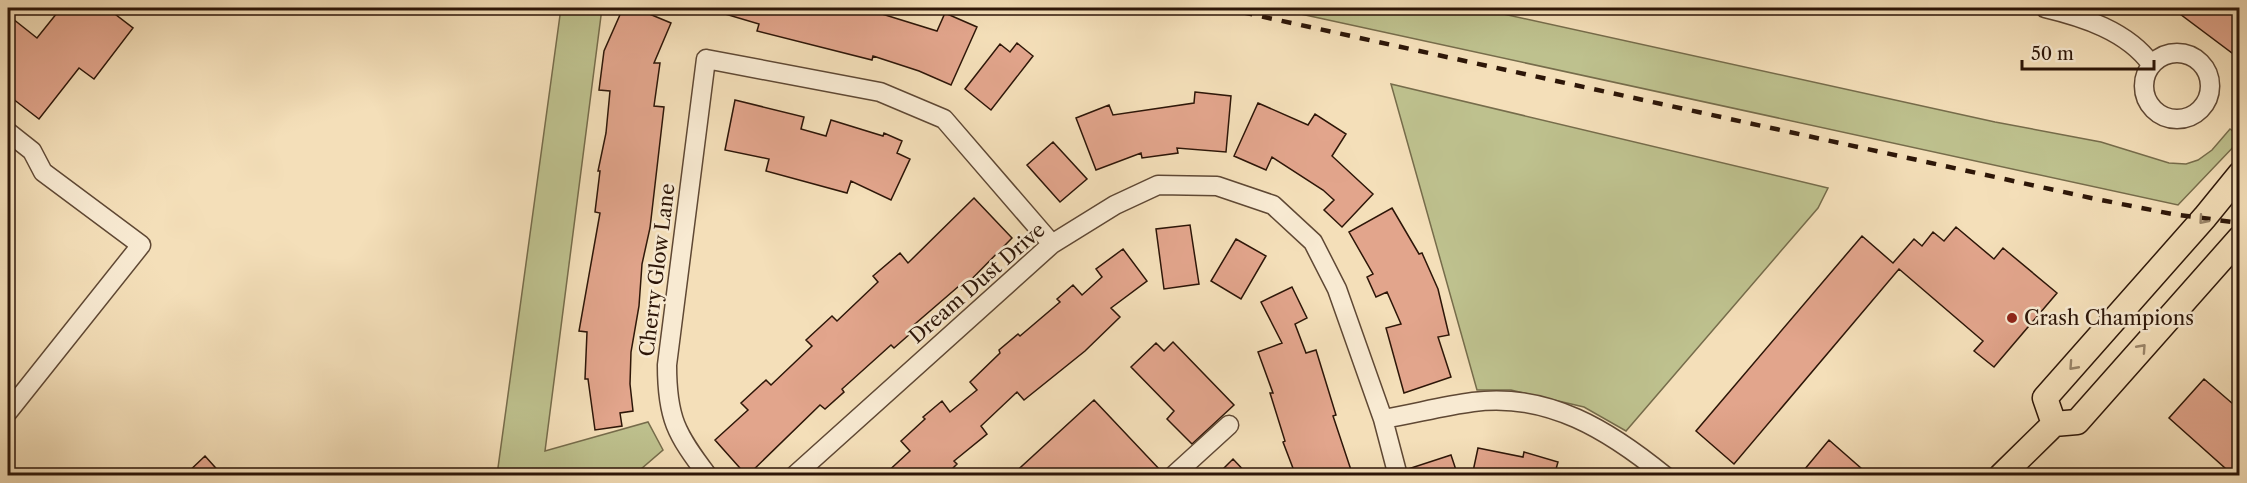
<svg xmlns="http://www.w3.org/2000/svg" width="2247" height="483" font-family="'Libre Caslon Text',serif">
	<rect width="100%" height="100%" fill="#f4dfb9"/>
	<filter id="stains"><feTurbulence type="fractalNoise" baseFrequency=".00333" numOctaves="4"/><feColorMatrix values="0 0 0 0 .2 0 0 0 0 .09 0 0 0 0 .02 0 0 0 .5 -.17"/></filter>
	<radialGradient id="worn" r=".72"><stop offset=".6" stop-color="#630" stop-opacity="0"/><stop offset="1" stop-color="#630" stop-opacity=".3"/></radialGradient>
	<path fill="#bec18e" stroke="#766c4b" stroke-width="1.5" d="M561,8H602L545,451L648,422L663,450L634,475H497Z
		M1273,8H1476L1995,122L2101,142L2169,163L2186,164L2198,160L2212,150L2230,129L2239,136V141L2178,205Z
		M1391,84L1828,188L1818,208L1626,431L1584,407L1511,390H1477Z"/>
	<path fill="#e2a58c" stroke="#2d1608" stroke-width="1.5" d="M61,8H107L133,28L94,79L79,68L39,119L8,95V15L37,38Z
		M623,8H635L671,23L654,63H660L654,106L664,107L650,228L642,264L639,306L631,352L630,384L633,411L620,413L622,426L595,430L588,379H585L587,332L579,331L600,213L595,212L600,171H598L606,133L610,91L599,90L604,51Z
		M716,8H884L882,14L937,31L945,13L977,27L951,85L919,71L873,56L872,60L757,31L759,24L715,11Z
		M2172,8H2224L2240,19V59Z
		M1017,43L1033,56L991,110L965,89L1000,44L1010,52Z
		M1195,92L1231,96L1226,152L1177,148L1178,153L1142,158L1141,153L1096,170L1076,118L1109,105L1113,115L1194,103Z
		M735,100L804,117L801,129L826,136L831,120L883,136L884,133L902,141L897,153L910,159L891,200L851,181L847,193L766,171L769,159L725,150Z
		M1258,103L1308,125L1315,114L1346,134L1332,156L1373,194L1342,227L1324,210L1334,200L1323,190L1272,157L1266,170L1234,156Z
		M1053,142L1087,179L1060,202L1027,165Z
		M974,198L1012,238L962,289L959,286L908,330L911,333L894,348L891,345L842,389L844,392L825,409L820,405L747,476L715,440L748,410L741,403L766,380L771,385L812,346L806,340L832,316L837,321L878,282L873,276L900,253L908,263Z
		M1392,208L1419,254L1422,253L1438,289L1449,335L1438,337L1451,377L1404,393L1386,328L1401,324L1387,292L1376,297L1367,277L1373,274L1349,232Z
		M1190,225L1199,284L1164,289L1156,229Z
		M1956,227L1994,259L2003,248L2057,293L1994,367L1974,351L1983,341L1899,269L1734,464L1696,431L1862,236L1893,263L1914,239L1922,246L1933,232L1944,241Z
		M1236,239L1266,256L1241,299L1211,281Z
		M1123,249L1147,281L1111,308L1120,317L1085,351L1024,400L1017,392L981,426L987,434L954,461L957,464L945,476H883L910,451L901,441L925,419L923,417L942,401L950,412L977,390L970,382L1000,353L999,350L1018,334L1020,336L1060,302L1057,299L1073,285L1082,295L1102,277L1096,269Z
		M1292,287L1307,318L1295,324L1306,353L1316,350L1336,415L1333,416L1353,476H1296L1283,442L1285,441L1270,393H1273L1258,352L1282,343L1261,302Z
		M1173,342L1234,405L1192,444L1167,419L1174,411L1131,367L1156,343L1164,351Z
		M2204,379L2240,410V476H2234L2169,418Z
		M1094,400L1162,472V476H1011Z
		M1829,440L1870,476H1799Z
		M1478,448L1523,457L1524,452L1558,462L1554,476H1472Z
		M1451,455L1458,476H1409L1408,469Z
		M205,456L223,476H184Z
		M1233,459L1249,476H1216Z"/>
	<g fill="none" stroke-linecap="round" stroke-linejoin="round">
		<g stroke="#5f4834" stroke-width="21">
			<path id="minor" d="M2045,8C2083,17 2127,31 2151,64
				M2144 86a33 33 0 1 1 66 0a33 33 0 1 1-66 0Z
				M8,132L32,151L43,172L141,245L8,412
				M1383,419C1413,414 1443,406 1473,402C1548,392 1610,431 1665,476
				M708,476C676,434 667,418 667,365L706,59L880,92L944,119L1052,244
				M794,476L1052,244L1115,205L1158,185L1217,186L1273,205L1313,242L1337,289L1383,419L1398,476
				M1173,476L1229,425"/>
		</g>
		<g stroke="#2d1608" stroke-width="27">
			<path id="major" d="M2054,424L2045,398L2205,217L2240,174
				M2001,476L2054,424L2077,422L2240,238"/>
		</g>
		<use href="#minor" stroke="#f8ead2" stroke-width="18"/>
		<use href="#major" stroke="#f4dfb9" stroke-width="24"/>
		<path stroke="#2d1608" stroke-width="4.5" stroke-dasharray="10 10" stroke-linecap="butt" d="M1223,8L2091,198L2172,214L2240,223"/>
	</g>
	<defs><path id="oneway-chevron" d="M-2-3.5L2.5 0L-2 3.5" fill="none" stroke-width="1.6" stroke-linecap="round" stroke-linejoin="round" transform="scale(1.5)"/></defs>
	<g stroke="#9a8569">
		<use href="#oneway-chevron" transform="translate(2203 220) rotate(131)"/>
		<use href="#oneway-chevron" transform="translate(2142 348) rotate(-48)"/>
		<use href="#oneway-chevron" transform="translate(2073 366) rotate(132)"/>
	</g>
	<circle fill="#8f2418" stroke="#f8ead2" stroke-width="2" cx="2012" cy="318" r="6"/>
	<g text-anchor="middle" stroke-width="5" stroke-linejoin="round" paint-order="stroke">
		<g font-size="20" fill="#2d1608" stroke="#f8ead2">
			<text transform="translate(657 270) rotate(-83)" y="7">Cherry Glow Lane</text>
			<text transform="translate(977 283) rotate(-41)" y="7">Dream Dust Drive</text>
		</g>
		<g font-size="20" fill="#2d1608" stroke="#f8ead2" text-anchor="start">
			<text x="2024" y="325">Crash Champions</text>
		</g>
	</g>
	<rect width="2247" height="483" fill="none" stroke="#f4dfb9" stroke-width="30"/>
	<rect x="9" y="9" width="2229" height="465" fill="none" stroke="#2d1608" stroke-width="3"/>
	<rect x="15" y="15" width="2217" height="453" fill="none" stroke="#2d1608" stroke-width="1.5"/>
	<path d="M2022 60v9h132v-9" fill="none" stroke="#2d1608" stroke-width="3"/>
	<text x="2031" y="60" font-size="18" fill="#2d1608" stroke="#f8ead2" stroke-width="4.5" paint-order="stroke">50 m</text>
	<rect width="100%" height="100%" filter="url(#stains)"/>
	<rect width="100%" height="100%" fill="url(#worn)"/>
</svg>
